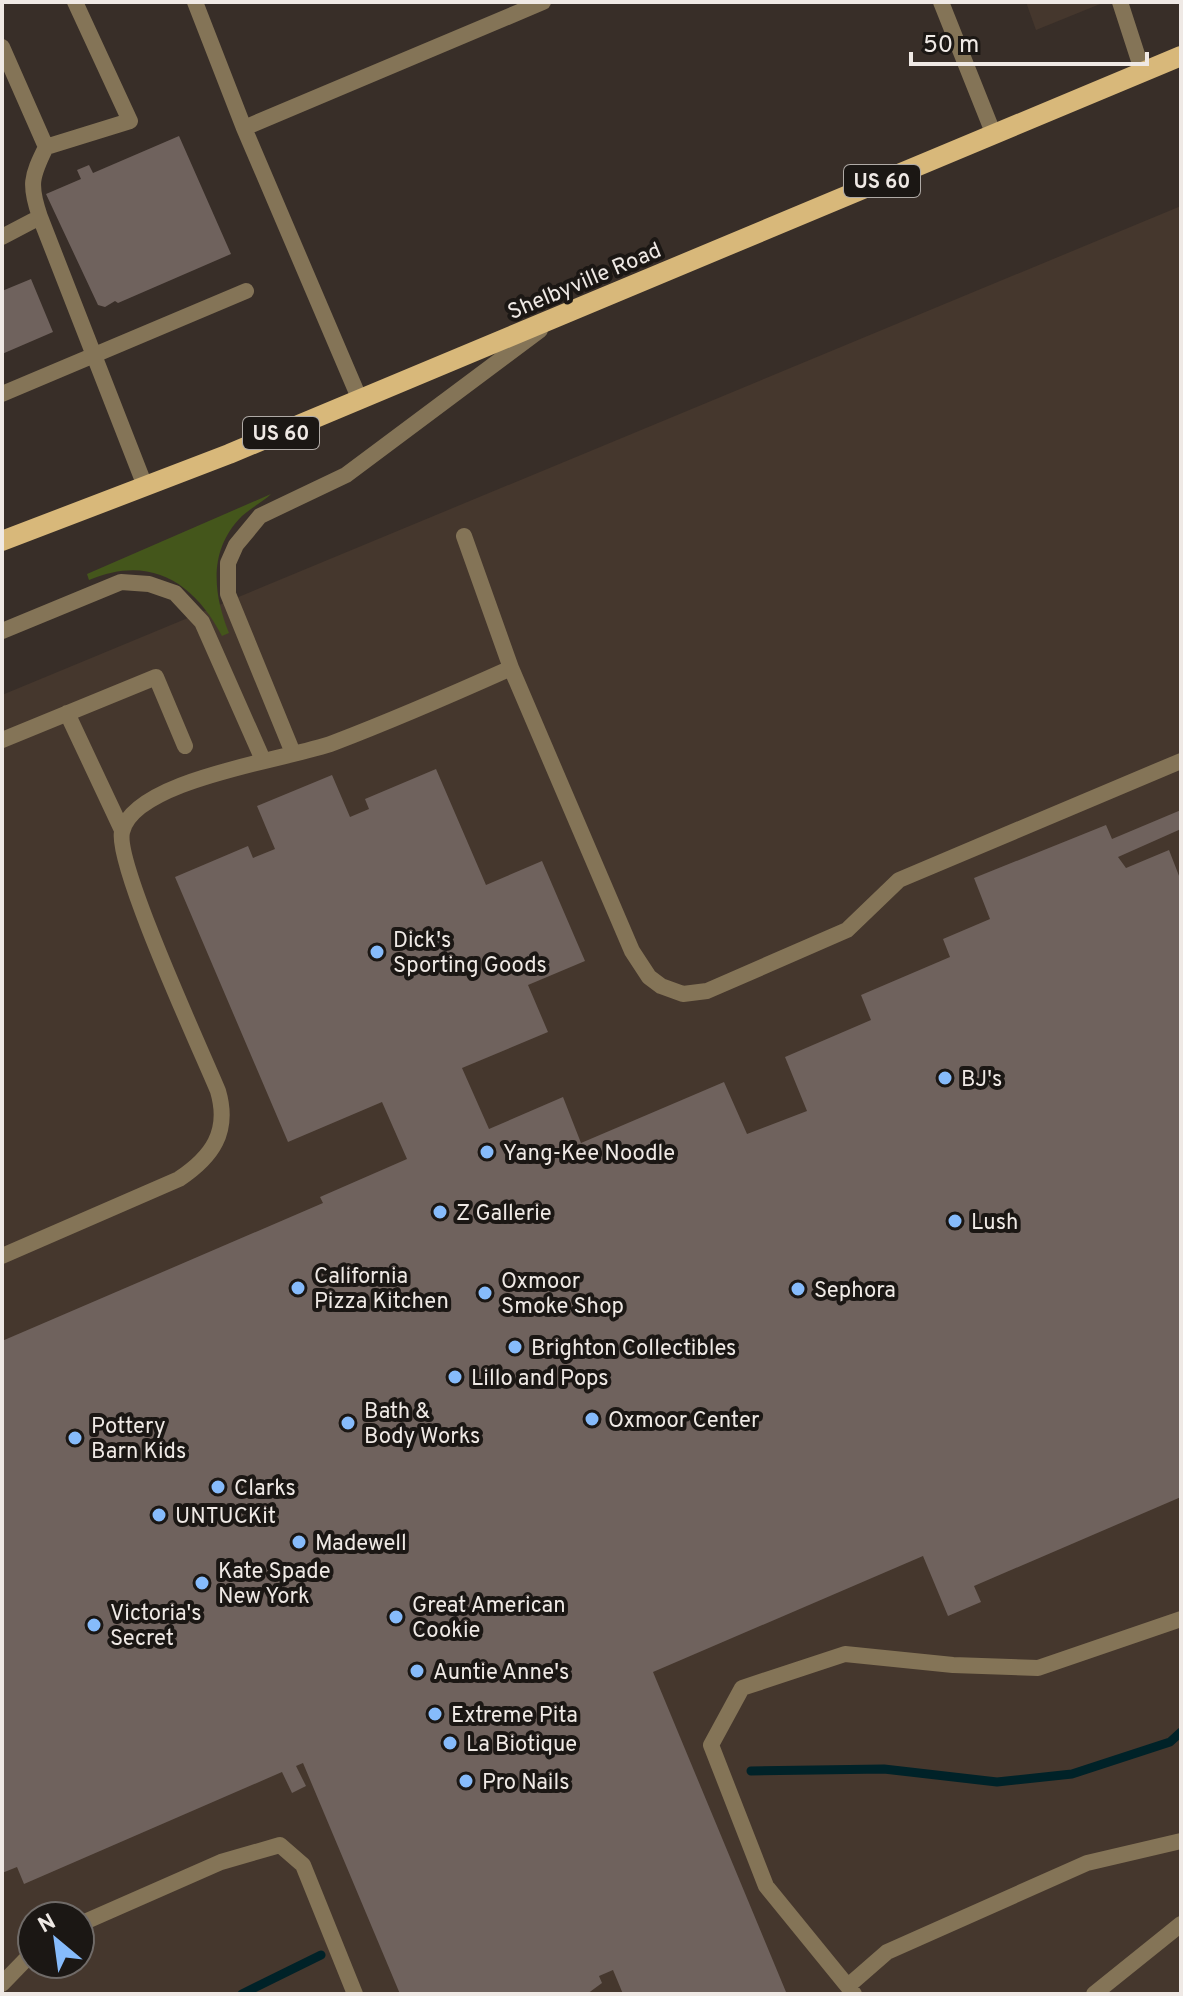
<svg xmlns="http://www.w3.org/2000/svg" width="1183" height="1996" font-family="Overpass,sans-serif">
	<rect width="100%" height="100%" fill="#382e28"/>
	<path fill="#45372d" fill-rule="evenodd" d="M1026,2H1105L1036,30Z
		M1181,206V1994H2V695ZM32,1916H80V1964H32Z"/>
	<path fill="#44561b" d="M271,494C264,501 251,508 242,516C208,550 213,593 229,633L222,636C194,582 150,554 89,580L87,574Z"/>
	<g fill="none" stroke-linecap="round" stroke-linejoin="round">
		<path stroke="#002228" stroke-width="9" d="M751,1771L884,1769L997,1782L1072,1774L1170,1742L1181,1732
			M242,1994L321,1955"/>
	</g>
	<path fill="#6f625d" d="M179,136L231,254L118,303L115,301L105,307L98,305L46,194L81,179L77,170L89,165L93,173Z
		M31,279L53,332L2,354V291Z
		M436,769L486,885L542,861L585,961L528,985L548,1032L462,1068L489,1129L563,1097L581,1143L724,1082L747,1134L807,1111L785,1057L871,1020L861,995L950,957L943,939L990,919L974,878L1106,825L1112,839L1181,810V829L1118,857L1126,868L1169,850L1181,881V1497L974,1586L981,1602L948,1616L923,1556L653,1672L786,1992L782,1994H623L613,1970L599,1976L602,1983L587,1994H400L303,1763L296,1766L306,1786L292,1793L282,1772L24,1884L17,1867L2,1873V1341L323,1203L320,1197L407,1159L382,1102L288,1142L175,877L248,846L253,858L275,849L257,806L332,775L350,817L369,809L365,799Z"/>
	<g fill="none" stroke-linecap="round" stroke-linejoin="round">
		<path stroke="#847457" stroke-width="16" d="M195,2L244,128
			M941,2L994,135
			M1120,2L1143,73
			M2,47L46,147
			M40,217C29,185 31,177 46,147L130,121L75,2
			M2,237L40,217L145,486
			M2,394L246,291
			M360,400L244,128L543,2
			M464,536L511,668
			M2,631L121,582L149,584L175,593L202,622L263,760
			M67,713L122,830
			M2,740L156,677L185,746
			M293,753L228,594V563L236,545L260,516L346,475L540,330
			M2,1256L179,1179C212,1157 230,1132 218,1091C201,1050 115,864 122,832C134,779 287,760 333,743C393,720 453,694 511,668L632,951L649,977L661,986L683,994L707,991L847,930L899,880L1181,761
			M80,1924L221,1862L280,1845L303,1865L355,1994
			M2,1984L32,1953
			M848,1986L887,1952L1087,1863L1181,1841
			M854,1994L766,1886L711,1745L742,1688L845,1654L953,1665L1038,1668L1181,1619
			M1094,1994L1181,1924"/>
		<path stroke="#d8b87a" stroke-width="20" d="M2,541L229,454L1181,56"/>
	</g>
	<g fill="#86bbfb" stroke="#1b1714" stroke-width="3">
		<circle cx="377" cy="952" r="8"/>
		<circle cx="945" cy="1078" r="8"/>
		<circle cx="487" cy="1152" r="8"/>
		<circle cx="440" cy="1212" r="8"/>
		<circle cx="955" cy="1221" r="8"/>
		<circle cx="298" cy="1288" r="8"/>
		<circle cx="798" cy="1289" r="8"/>
		<circle cx="485" cy="1293" r="8"/>
		<circle cx="515" cy="1347" r="8"/>
		<circle cx="455" cy="1377" r="8"/>
		<circle cx="592" cy="1419" r="8"/>
		<circle cx="348" cy="1423" r="8"/>
		<circle cx="75" cy="1438" r="8"/>
		<circle cx="218" cy="1487" r="8"/>
		<circle cx="159" cy="1515" r="8"/>
		<circle cx="299" cy="1542" r="8"/>
		<circle cx="202" cy="1583" r="8"/>
		<circle cx="396" cy="1617" r="8"/>
		<circle cx="94" cy="1625" r="8"/>
		<circle cx="417" cy="1671" r="8"/>
		<circle cx="435" cy="1714" r="8"/>
		<circle cx="450" cy="1743" r="8"/>
		<circle cx="466" cy="1781" r="8"/>
	</g>
	<g text-anchor="middle" stroke-width="8" stroke-linejoin="round" paint-order="stroke">
		<g fill="#1b1714" stroke="#afaaa6" stroke-width="2">
			<rect x="844" y="165" width="76" height="32" rx="6"/>
			<rect x="243" y="417" width="76" height="32" rx="6"/>
		</g>
		<g font-size="20" font-weight="bold" fill="#efe9e5">
			<text x="882" y="188">US 60</text>
			<text x="281" y="440">US 60</text>
		</g>
		<g font-size="22" fill="#efe9e5" stroke="#1b1714">
			<text transform="translate(584 280) rotate(-23)" y="8">Shelbyville Road</text>
		</g>
		<g font-size="22" fill="#efe9e5" stroke="#1b1714" text-anchor="start">
			<text x="393" y="947">Dick's<tspan x="393" dy="25">Sporting Goods</tspan></text>
			<text x="961" y="1086">BJ's</text>
			<text x="503" y="1160">Yang-Kee Noodle</text>
			<text x="456" y="1220">Z Gallerie</text>
			<text x="971" y="1229">Lush</text>
			<text x="314" y="1283">California<tspan x="314" dy="25">Pizza Kitchen</tspan></text>
			<text x="501" y="1288">Oxmoor<tspan x="501" dy="25">Smoke Shop</tspan></text>
			<text x="814" y="1297">Sephora</text>
			<text x="531" y="1355">Brighton Collectibles</text>
			<text x="471" y="1385">Lillo and Pops</text>
			<text x="364" y="1418">Bath &amp;<tspan x="364" dy="25">Body Works</tspan></text>
			<text x="608" y="1427">Oxmoor Center</text>
			<text x="91" y="1433">Pottery<tspan x="91" dy="25">Barn Kids</tspan></text>
			<text x="234" y="1495">Clarks</text>
			<text x="175" y="1523">UNTUCKit</text>
			<text x="315" y="1550">Madewell</text>
			<text x="218" y="1578">Kate Spade<tspan x="218" dy="25">New York</tspan></text>
			<text x="412" y="1612">Great American<tspan x="412" dy="25">Cookie</tspan></text>
			<text x="110" y="1620">Victoria's<tspan x="110" dy="25">Secret</tspan></text>
			<text x="433" y="1679">Auntie Anne's</text>
			<text x="451" y="1722">Extreme Pita</text>
			<text x="466" y="1751">La Biotique</text>
			<text x="482" y="1789">Pro Nails</text>
		</g>
	</g>
	<rect width="1183" height="1996" fill="none" stroke="#efe9e5" stroke-width="8"/>
	<g transform="translate(56 1940) rotate(331)"><circle r="38" fill="#1b1714" stroke="#706b68" stroke-width="2"/>
	<path d="M0-6L14 30L0 20L-14 30Z" fill="#86bbfb"/>
	<text y="-12" font-size="22" font-weight="bold" text-anchor="middle" fill="#efe9e5">N</text>
	</g>
	<path d="M911 52v12h236v-12" fill="none" stroke="#efe9e5" stroke-width="4"/>
	<text x="923" y="52" font-size="24" fill="#efe9e5" stroke="#1b1714" stroke-width="6" paint-order="stroke">50 m</text>
</svg>
